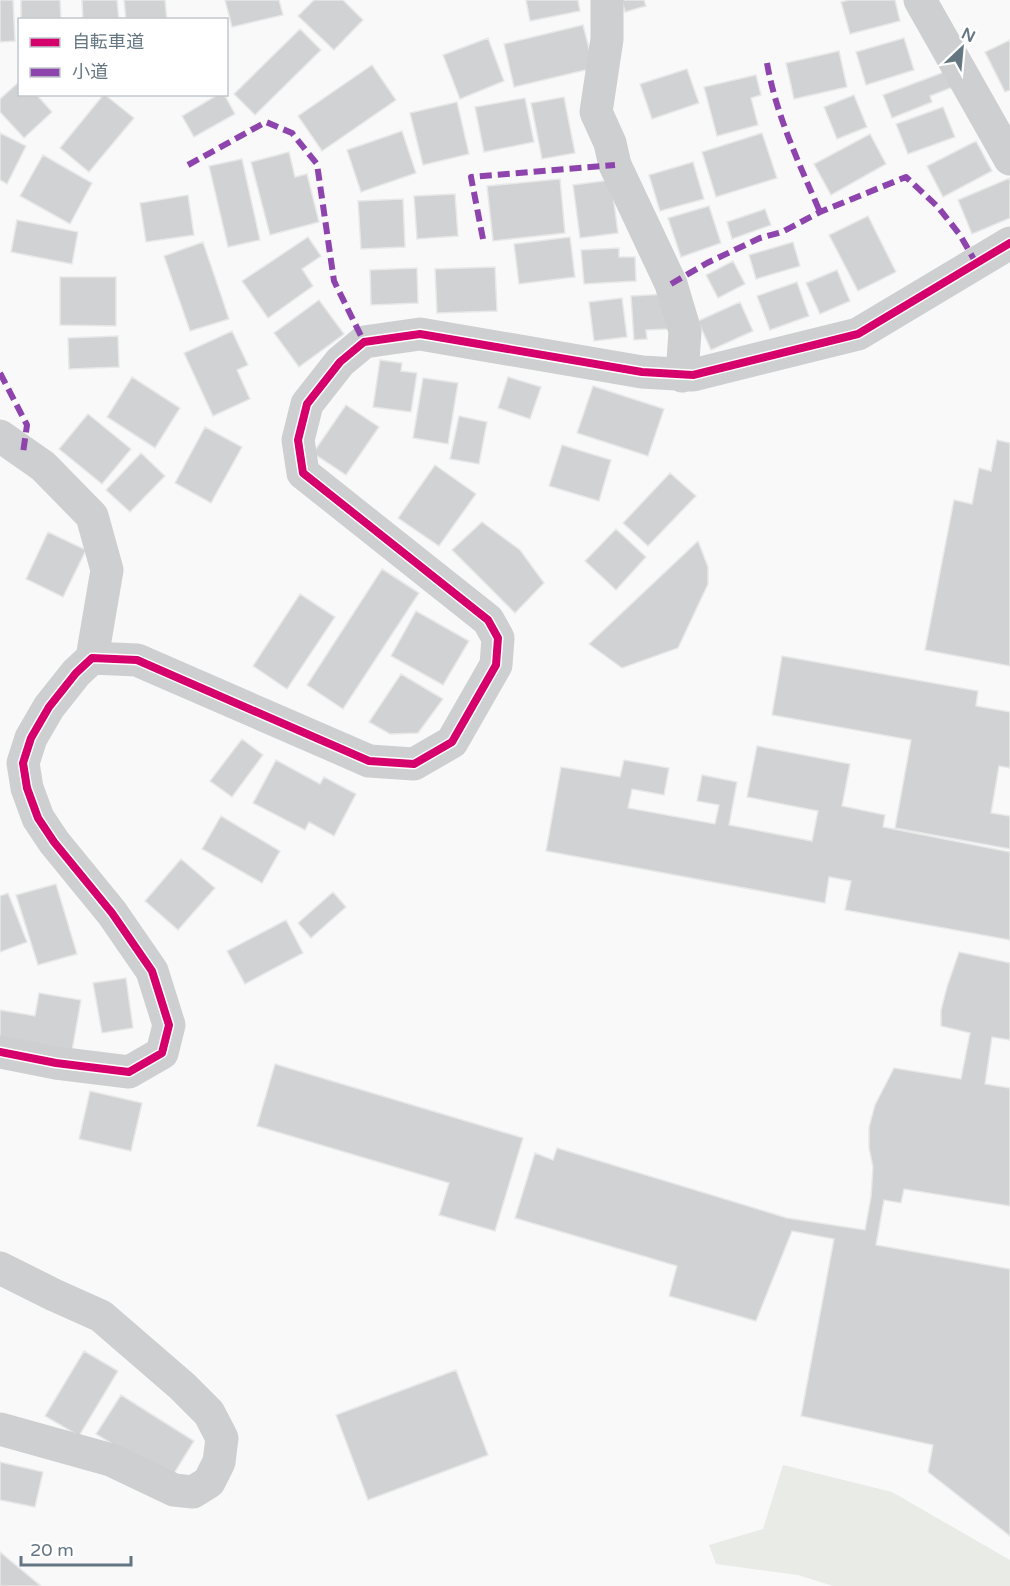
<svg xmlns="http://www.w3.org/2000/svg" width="1010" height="1586" font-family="'Varela Round','Noto Sans JP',sans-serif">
	<rect width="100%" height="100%" fill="#f9f9f9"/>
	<path fill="#e8ebe6" d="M783,1465L892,1492L1010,1560V1586H833L798,1575L716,1564L709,1545L763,1529Z"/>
	<path fill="#d0d2d3" stroke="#e8e8e8" stroke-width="1.5" d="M0,0H13L15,41L0,42Z
		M21,0H60L61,20H21Z
		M82,0H117L119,20H83Z
		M124,0H165L167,20H126Z
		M225,0H279L283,15L232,27Z
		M314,0H343L363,20L334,50L298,16Z
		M526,0H578L580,11L530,21Z
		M622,0H644L646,6L625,12Z
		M849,0H895L900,21L850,34L841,2Z
		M583,25L594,68L514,87L504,44Z
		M300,29L321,50L255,115L234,94Z
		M488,38L504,81L460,99L443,55Z
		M904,38L914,70L866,85L856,52Z
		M1010,40V90L1005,92L985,52Z
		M839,51L847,87L794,99L786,63Z
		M372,65L396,100L322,151L298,116Z
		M687,69L699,103L652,119L640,84Z
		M947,71L953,87L930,96L932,102L892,118L883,95Z
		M756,75L761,95L751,98L758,125L717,136L704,87Z
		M20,81V94H36L52,112L24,138L0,112V99Z
		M104,94L134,118L89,172L60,148Z
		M219,94H224L235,114L194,137L182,116Z
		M854,95L867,127L837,139L824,107Z
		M564,97L575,153L542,159L531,103Z
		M525,98L534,142L484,152L475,107Z
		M457,102L469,154L423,165L410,113Z
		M943,107L955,137L908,154L896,124Z
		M402,131L416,173L361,192L347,150Z
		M0,133L26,146L7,184L0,180Z
		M762,133L777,178L716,197L702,152Z
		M870,134L886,164L831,195L814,164Z
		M976,141L992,171L943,197L927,166Z
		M289,152L295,177L307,174L319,222L270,235L251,162Z
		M43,155L92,183L70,224L20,196Z
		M242,159L260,240L228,247L209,166Z
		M693,162L704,199L660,211L649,175Z
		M1010,178V218L972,234L958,200Z
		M560,179L565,233L493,241L487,186Z
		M611,180L618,233L580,238L573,185Z
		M455,194L458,236L417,239L414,196Z
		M188,195L194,235L146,242L140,203Z
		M403,199L405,247L361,249L358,201Z
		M709,206L721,243L681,257L668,218Z
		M765,209L771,225L732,239L727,222Z
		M868,216L896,272L858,291L829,235Z
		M17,220L78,232L72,264L11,252Z
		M308,237L321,256L302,269L313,286L268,318L242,281Z
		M570,237L575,277L519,284L514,244Z
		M203,242L229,319L190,331L164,256Z
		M793,242L800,266L756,279L749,255Z
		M619,248V257H635L636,281L584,284L581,250Z
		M733,261L745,284L718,298L706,275Z
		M495,267L497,311L437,313L435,269Z
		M417,268L418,303L371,305L370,270Z
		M837,270L850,301L820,314L806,283Z
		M60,277H116V326L60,325Z
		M797,282L809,316L770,330L757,296Z
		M667,294L669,329L646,330L647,339L634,340L631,296Z
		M622,298L627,337L594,341L589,302Z
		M319,300L344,334L299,367L274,333Z
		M740,302L753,331L711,350L698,321Z
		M232,331L248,365L237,370L250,399L213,416L184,353Z
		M118,336L119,367L69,369L68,338Z
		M380,360L402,363L401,371L417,373L411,412L373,407Z
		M132,377L180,408L155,448L107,417Z
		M508,377L541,387L530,419L498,408Z
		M423,378L458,383L448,444L413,438Z
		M593,386L664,409L648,456L577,433Z
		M346,405L379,427L346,475L313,453Z
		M88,414L131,449L102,484L59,449Z
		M459,416L487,422L479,464L450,459Z
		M205,427L242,447L211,503L175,483Z
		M997,440L1010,443V666L925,650L954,500L972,504L979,468L991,471Z
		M562,445L611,460L599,501L549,486Z
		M141,453L165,476L130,512L106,490Z
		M435,465L476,494L439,546L398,518Z
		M670,473L696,496L648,546L623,523Z
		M482,522L520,550L544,583L515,613L452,550Z
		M616,529L646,557L616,590L585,561Z
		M48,532L86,550L63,597L26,579Z
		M698,541L708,567V584L678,648L622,668L589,644Z
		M382,569L419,593L343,709L307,685Z
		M300,594L335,617L287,689L253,666Z
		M416,611L469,641L443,685L391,656Z
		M782,656L978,691L976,706L1010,712V768L999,766L991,813L1010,816V849L895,828L911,740L772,715Z
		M401,674L443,699L418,733L390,734L369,722Z
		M242,739L263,755L232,797L210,781Z
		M757,746L850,764L842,806L885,815L883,827L1010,852V940L845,910L851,881L829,877L825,903L546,851L561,767L620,777L624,760L669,768L664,795L632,789L628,808L715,824L719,805L697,801L702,775L737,782L729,825L812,841L818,811L747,797Z
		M276,760L320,784L324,777L356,794L334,836L309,822L305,830L253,803Z
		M221,816L280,851L262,883L202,849Z
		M181,859L215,888L178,930L145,901Z
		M56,884L77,954L38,965L16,895Z
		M333,892L346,907L311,938L298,923Z
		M8,893L27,942L0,952V896Z
		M286,920L303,953L245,984L227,951Z
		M959,952L1010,963V1040L992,1037L985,1084L1010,1088V1206L904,1189L901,1203L884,1200L876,1245L1010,1269V1536L928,1472L933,1445L801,1416L834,1239L792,1231L756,1321L669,1296L677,1266L515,1218L535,1153L553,1160L557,1148L787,1218L865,1230L871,1197L873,1167L869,1148V1127L875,1105L894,1068L961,1079L970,1033L941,1026V1010L947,987Z
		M126,978L133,1028L102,1033L93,983Z
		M39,993L81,1000L72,1051L0,1038V1010L35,1016Z
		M275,1064L523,1138L495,1231L439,1215L449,1183L257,1126Z
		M90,1091L142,1103L131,1151L79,1139Z
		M84,1351L118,1371L79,1436L45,1416Z
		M456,1370L488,1455L368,1500L336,1415Z
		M121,1395L194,1441L170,1480L96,1434Z
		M0,1462L43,1472L35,1507L0,1500Z
		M0,1552L41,1586H0Z"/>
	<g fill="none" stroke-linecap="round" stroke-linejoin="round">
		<path stroke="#cecfd0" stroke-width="33" d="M607,0V39L596,112L610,143L615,165L671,284L685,331L682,376
			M920,0L1010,159
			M0,436L43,466L92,516L107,570L92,658
			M0,1052L56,1063L129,1072L162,1053L169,1025L152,971L112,913L54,842L38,818L27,788L23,763L31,738L49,707L76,673L92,658L137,660L369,761L414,764L452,742L496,665L498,638L488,620L303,473L298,440L307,404L340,362L364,342L420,334L642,372L693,375L858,334L1010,243
			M0,1268L54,1295L101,1316L182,1386L209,1413L222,1438L219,1462L209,1482L193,1492L174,1490L111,1460L0,1429"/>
		<path stroke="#8e44ad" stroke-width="6" stroke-dasharray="12 6" stroke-linecap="butt" d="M767,63C776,115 799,163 820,212
			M188,165L266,122L292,133L317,164L334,281L364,342
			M483,239L471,177L615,165
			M671,284L707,263L760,238L782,232L820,212L906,177L938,207L960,235L976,263
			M0,373L27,425L23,453"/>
		<g stroke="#fff" stroke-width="11">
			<path id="cycleway" d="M0,1052L56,1063L129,1072L162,1053L169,1025L152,971L112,913L54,842L38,818L27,788L23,763L31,738L49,707L76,673L92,658L137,660L369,761L414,764L452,742L496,665L498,638L488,620L303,473L298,440L307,404L340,362L364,342L420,334L642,372L693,375L858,334L1010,243"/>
		</g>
		<use href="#cycleway" stroke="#d6006c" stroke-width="8"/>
	</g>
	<rect x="18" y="18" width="210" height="78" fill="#ffffff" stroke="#c1c8cd" stroke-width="1.5"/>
	<rect x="30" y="38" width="30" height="9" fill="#d6006c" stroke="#c1c8cd" stroke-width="1.5"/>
	<text x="72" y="48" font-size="18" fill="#657683">自転車道</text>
	<rect x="30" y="68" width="30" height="9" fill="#8e44ad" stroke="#c1c8cd" stroke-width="1.5"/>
	<text x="72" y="78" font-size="18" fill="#657683">小道</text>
	<g transform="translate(962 48) rotate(26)" stroke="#ffffff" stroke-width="4.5" paint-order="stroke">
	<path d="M0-4.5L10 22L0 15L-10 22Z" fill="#657683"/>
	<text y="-9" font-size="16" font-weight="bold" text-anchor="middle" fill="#657683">N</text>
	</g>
	<path d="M21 1556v9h110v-9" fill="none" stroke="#657683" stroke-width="3"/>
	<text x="30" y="1556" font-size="18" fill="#657683" stroke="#ffffff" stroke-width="4.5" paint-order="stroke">20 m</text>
</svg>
